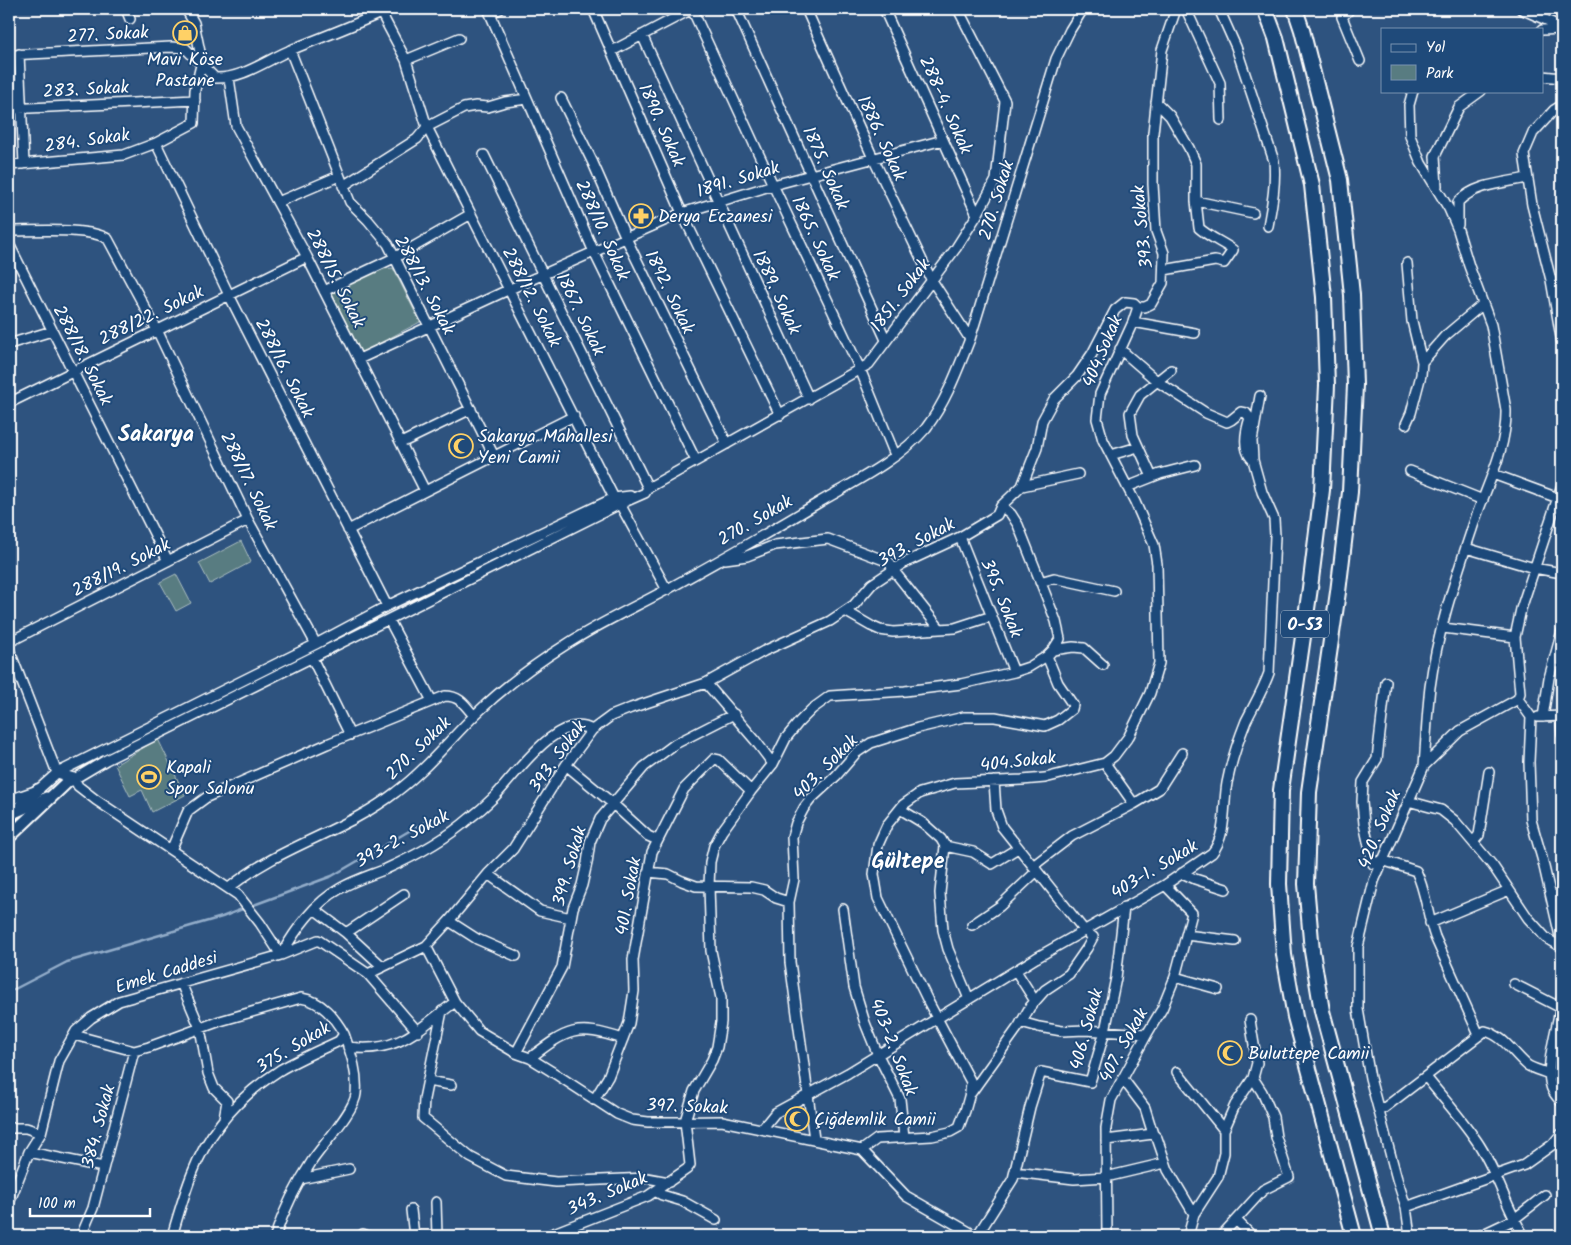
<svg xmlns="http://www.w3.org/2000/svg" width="1571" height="1245" font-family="Kalam,sans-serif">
	<rect width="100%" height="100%" fill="#2e537f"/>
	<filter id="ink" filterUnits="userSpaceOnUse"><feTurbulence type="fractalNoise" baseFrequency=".02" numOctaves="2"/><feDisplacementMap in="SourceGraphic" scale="10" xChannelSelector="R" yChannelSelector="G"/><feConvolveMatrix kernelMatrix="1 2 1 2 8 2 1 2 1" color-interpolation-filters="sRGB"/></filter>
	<g filter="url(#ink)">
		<path fill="#587c81" stroke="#acbec0" d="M393,268L420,322L361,353L332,294C353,281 366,269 393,268Z
			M241,541L251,562L210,584L199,563Z
			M176,574L191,603L176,611L160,582Z
			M158,739L185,795L152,812L142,790L130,796L115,765Z"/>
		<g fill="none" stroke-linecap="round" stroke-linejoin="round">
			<path stroke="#93adca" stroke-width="2.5" d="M251,906L332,876L433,817
				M9,992L67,962L222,917L245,908"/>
			<g stroke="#fff" stroke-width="12">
				<path id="minor" d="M126,9L130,19
					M379,9L406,60L427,127L614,498L620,504L667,590
					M488,9L594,252L696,461
					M593,9L682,213L780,415
					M692,9L773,185L860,369L895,455
					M736,9L886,340
					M806,9L873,158L931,279L970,339
					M884,9L977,215
					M1186,9L1220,83L1221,120
					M1219,9L1236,47L1274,161C1276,184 1272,204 1268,226
					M1350,9L1342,17L1360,61
					M1521,9L1562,27
					M490,13L500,9
					M1542,30L1562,29
					M642,35L809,399
					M290,50L350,202L368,220L388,244L494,456
					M612,51L692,9
					M19,54L24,164
					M9,55L171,47L185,48L215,78C243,79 268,59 293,49C325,36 358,24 389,9
					M406,60L459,38
					M1542,76L1562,78
					M229,78L236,126L307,257L425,491
					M1413,91L1409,105L1410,136L1421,163L1449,209L1458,230L1469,266L1491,325L1506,410C1507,452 1484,490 1472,529C1455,580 1437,633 1430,687C1427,713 1426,740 1424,766
					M561,98L593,163L626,238L727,444
					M1156,102L1170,116L1189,148L1196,164V201L1199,228C1209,237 1222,242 1233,250L1224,263L1215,261L1164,270
					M1562,105L1554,110L1533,133L1524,154L1532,205L1551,280L1562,343
					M9,109L195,100
					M156,143L229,295L387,606
					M484,155L648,488
					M9,165L124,155L156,143L194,123L195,90L201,65L200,52L194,23L186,9
					M343,186L417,139L427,127L464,108L476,106L488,107L505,102L527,99
					M1437,186L1435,156L1459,107L1481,91
					M1196,201L1253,213
					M278,202L339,176
					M1458,225V202C1475,184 1504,183 1527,178
					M9,231C33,231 90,227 108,239L157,330L248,520L316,644
					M9,244L168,561
					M1407,263L1412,321L1422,362
					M324,291L394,258L471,214
					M1133,322L1195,333
					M9,344L52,331
					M1120,349L1158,382L1206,413L1227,422L1231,420L1241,412L1246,413L1250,418C1246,430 1242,447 1251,458
					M359,359L510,289L682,213L773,185L943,140
					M9,403L307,257
					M1406,424L1411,413L1421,375L1422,362L1445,336L1483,304
					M401,443L471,409
					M1111,455L1138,447
					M1410,471L1483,500
					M1493,474L1558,498
					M1152,477L1133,435L1130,413L1140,395L1171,370
					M1022,486L1078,474
					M1127,487L1160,474L1195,465
					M645,493L648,488L869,364L956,248L977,215L996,180L1005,101L958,9
					M348,530L574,416
					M960,537L1014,672
					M1466,548L1534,568L1562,573
					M725,559L747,556L775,545L828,539L889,562L894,571L940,629
					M1040,582L1054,578L1114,591
					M845,611L871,626L880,630L893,632L955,628L992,616
					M389,620L432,701
					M1443,628L1515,637
					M9,642L248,520
					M9,649L57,773L74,778L78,786L96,800L238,895L260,923L281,955C296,929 314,903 341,888C355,880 371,875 386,869C415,856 446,839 470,818C478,812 486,805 493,798C514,778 557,710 592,730
					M1053,650L1073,647L1084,648L1103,665
					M312,658L350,735
					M1386,682L1377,759L1363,782L1362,802L1364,824L1373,864L1382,860L1416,871C1426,891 1427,915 1435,937L1479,1035
					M706,683L755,740L773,764
					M1518,699L1531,717L1529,762L1531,820L1542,858L1562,945
					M1561,716L1562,734
					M1538,717L1562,716
					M1543,717L1549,678L1562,631
					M1105,763L1134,804
					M566,765L612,803L648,836L657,840
					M69,782L106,760L620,504L645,493
					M9,800L38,790L57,773L316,644L387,606L614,498L630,496
					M1408,801L1441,810L1455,821L1493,866L1528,918L1546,938L1562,948
					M900,809L923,823L941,839L945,846L940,893L943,930L948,949L969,999
					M17,812L35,804L46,797
					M1473,842L1479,835L1489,772
					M945,846L973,852L992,864L1018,848
					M171,850L188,811L207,797L327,744L445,696C460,696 465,705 474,716
					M1033,866L1072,836L1134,804L1159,789L1182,753
					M648,872L668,874L682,881L696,886L751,887L764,890L776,898L789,902
					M1182,873L1195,879L1226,889
					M488,874L540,911L571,918
					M229,888C279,846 345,832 396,792C426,770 450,739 477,713C504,687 535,664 567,644C598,624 633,608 666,590C717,562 768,533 818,503C854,482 899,460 926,428C946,402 958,369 970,339L1056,59L1070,30L1083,9
					M1552,897L1562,892
					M314,909L346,933L383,967
					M843,909L854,987L865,1023L878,1055L900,1099L904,1137
					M449,921L477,939L516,956
					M1430,923L1509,890
					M972,925L1000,906L1037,871
					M346,933L404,894
					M1186,935L1235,941
					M426,946L455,1002L479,1031L516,1053L530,1058L551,1071L617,1114L632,1120L648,1122L722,1121L862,1150L906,1196L976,1236
					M1016,971L1035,1001
					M368,974L426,946L449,921L488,874L513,849L566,765L592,730L611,716L631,708L706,683L764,651L830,621L854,605L872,584L902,564L960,537L997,515L1001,506L1022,486L1037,448L1042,421L1054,399L1077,376L1092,354L1115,310L1125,302L1134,303L1138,307H1145L1151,304L1163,283L1164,253L1156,231L1153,184V133L1162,50L1176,9
					M1175,977L1218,989
					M181,983L200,1028L208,1073L214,1088L227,1101L224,1118
					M1514,984L1561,1008
					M1562,999C1559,1022 1542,1072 1553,1091C1555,1095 1559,1099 1562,1103
					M442,1011L424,1099L423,1118L470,1157L506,1176L556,1182L647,1178L669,1182
					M1021,1022L1039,1027L1062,1031L1085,1030L1147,1034
					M74,1035L134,1051L149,1047L220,1021L301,998C322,1001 334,1017 344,1034L339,1041C320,1050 299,1059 280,1070C241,1095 209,1130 192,1174C184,1194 178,1216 172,1236
					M348,1047C399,1054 418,1029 455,1002
					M516,1053L562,967L573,908L582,885L587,863L590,842L600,819L644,767L675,744L734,714
					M530,1058C568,1029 576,1024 623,1039
					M1177,1072L1224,1130
					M1426,1077C1443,1098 1461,1118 1476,1140C1497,1170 1505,1206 1524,1236
					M1123,1079L1145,1108L1153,1134L1157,1138L1168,1170L1194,1214
					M428,1081L451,1085
					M971,1093L1019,1026L1030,1007L1045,990L1069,974L1087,948L1093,937L1084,930L1002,827L996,810L994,781
					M594,1100L608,1077L629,1023L634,991L633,960L652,852L684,789L714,759L719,760L751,791
					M1379,1112L1485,1031C1504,1036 1513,1053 1527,1065C1533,1069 1542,1071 1549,1074
					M9,1128H26L41,1133
					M762,1129L775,1113L848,1073L1036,958L1165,885L1212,853C1227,835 1223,805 1227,783C1231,762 1238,741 1246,721C1254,705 1263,690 1269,673L1275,536L1274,519L1262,492L1253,460L1252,441L1260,396
					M814,1139L790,962L789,902L794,879L792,837L796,823L804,808L811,799L836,776L856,753L871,743L918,728L964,717H995L1045,726L1058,720L1072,709L1073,705L1058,683L1047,656
					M1106,1140L1153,1134
					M862,1150L877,1139L932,1136L950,1132L959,1127L965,1111L970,1093L971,1082L929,1003L878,898L874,874L878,845L887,825L903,805L920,793L955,783L1022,780L1045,778L1105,763L1114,756L1129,736L1150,693L1159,663L1157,564L1154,545L1135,502L1103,440L1097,419L1100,394L1133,322L1138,307
					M29,1152L103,1167
					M1015,1172L1074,1179L1106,1177L1165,1163
					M301,1179L349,1169
					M655,1191L662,1195L682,1201L716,1220
					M436,1202L437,1236
					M9,1203L29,1152L41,1133L59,1061L76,1031L91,1018L119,1001L281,955L318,940L368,974L418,1032
					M1406,1207L1524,1165L1552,1145L1562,1133
					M411,1210L414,1236
					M1236,1220L1252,1236
					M363,1234L368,1236
					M81,1236L93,1208L134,1051
					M275,1236C284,1210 297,1184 312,1161C322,1146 355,1110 356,1094C358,1072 351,1054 344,1034
					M546,1236L648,1196L687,1169L690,1165L685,1121L694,1091L712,1060L717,1047L721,1022V998L711,951L709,886L710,862L714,846L722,831L751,791L773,764L786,738L799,722L812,709L830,696L905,691L961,684L1014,672L1029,667L1047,656L1053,650L1060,639L1056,621L1018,525L1011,514L1001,506
					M977,1236L1013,1179L1030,1107L1041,1072L1090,1082L1105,1031L1116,978L1124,907
					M1107,1236L1106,1128L1111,1100L1147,1034L1162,1009L1175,977L1192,913L1165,885
					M1188,1236L1194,1214L1218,1177L1224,1153V1130L1235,1105L1253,1078L1257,1063L1250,1020
					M1221,1236L1263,1190L1289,1177L1276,1137L1273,1117L1262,1092L1253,1078
					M1410,1236L1406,1207L1397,1179L1370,1078L1358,1009V947L1374,881L1424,766L1460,731L1518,699L1520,693L1515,637L1521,609L1562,485
					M1479,1236L1513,1220L1545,1195"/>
			</g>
			<g stroke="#fff" stroke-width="15">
				<path id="major" d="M9,817L38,790
					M9,837L66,783"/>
			</g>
			<g stroke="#fff" stroke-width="18">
				<path id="highway" d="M1265,9L1276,38L1312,185L1324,297L1327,385L1322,490L1310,588L1281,790L1279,884L1284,955L1295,1017L1354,1236
					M1295,9L1302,30L1340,180L1352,295L1355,385L1350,492L1338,592L1309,792L1306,884L1312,951L1322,1011L1383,1236"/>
			</g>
			<use href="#minor" stroke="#1f4a7a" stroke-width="9"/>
			<use href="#major" stroke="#1f4a7a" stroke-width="11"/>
			<use href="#highway" stroke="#1f4a7a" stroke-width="14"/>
		</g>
	</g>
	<defs>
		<g id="shop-ring" transform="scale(1.25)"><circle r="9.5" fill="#1f4a7a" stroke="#ffd166" stroke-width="1.5"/><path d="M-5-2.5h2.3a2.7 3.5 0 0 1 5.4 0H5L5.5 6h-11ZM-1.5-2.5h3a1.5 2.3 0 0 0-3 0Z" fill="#ffd166"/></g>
		<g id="pharmacy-ring" transform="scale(1.25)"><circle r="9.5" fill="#1f4a7a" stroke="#ffd166" stroke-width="1.5"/><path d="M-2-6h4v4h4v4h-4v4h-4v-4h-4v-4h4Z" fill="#ffd166"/></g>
		<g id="mosque-ring" transform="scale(1.25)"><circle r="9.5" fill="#1f4a7a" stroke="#ffd166" stroke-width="1.5"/><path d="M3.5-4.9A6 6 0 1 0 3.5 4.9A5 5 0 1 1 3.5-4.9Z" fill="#ffd166"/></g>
		<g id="stadium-ring" transform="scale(1.25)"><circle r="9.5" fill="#1f4a7a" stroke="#ffd166" stroke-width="1.5"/><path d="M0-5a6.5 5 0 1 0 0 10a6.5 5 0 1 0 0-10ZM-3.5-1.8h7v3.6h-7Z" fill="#ffd166"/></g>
	</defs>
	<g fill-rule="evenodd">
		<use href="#shop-ring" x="185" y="33"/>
		<use href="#pharmacy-ring" x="641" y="216"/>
		<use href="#mosque-ring" x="461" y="446"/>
		<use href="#stadium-ring" x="149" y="777"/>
		<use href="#mosque-ring" x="1230" y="1053"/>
		<use href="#mosque-ring" x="797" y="1119"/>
	</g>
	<g text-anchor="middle" stroke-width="4" stroke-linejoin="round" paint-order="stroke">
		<rect fill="#1f4a7a" stroke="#bcc9d7" stroke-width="1" x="1281" y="610.5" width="48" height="27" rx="4"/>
		<g font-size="16" font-weight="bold" fill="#fff">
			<text x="1305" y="630">O-53</text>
		</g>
		<g font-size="18" fill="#fff" stroke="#1f4a7a">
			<text transform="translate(108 34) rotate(-3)" y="6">277. Sokak</text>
			<text transform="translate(86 89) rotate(-3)" y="6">283. Sokak</text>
			<text transform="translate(946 105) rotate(66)" y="6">288-4. Sokak</text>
			<text transform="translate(662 125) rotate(66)" y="6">1890. Sokak</text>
			<text transform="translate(882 138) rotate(65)" y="6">1886. Sokak</text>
			<text transform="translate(87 140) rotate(-8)" y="6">284. Sokak</text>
			<text transform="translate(826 168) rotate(66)" y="6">1875. Sokak</text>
			<text transform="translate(738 179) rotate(-17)" y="6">1891. Sokak</text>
			<text transform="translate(996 200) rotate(-73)" y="6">270. Sokak</text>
			<text transform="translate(1142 227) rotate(-96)" y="6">393. Sokak</text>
			<text transform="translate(603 230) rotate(66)" y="6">288/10. Sokak</text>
			<text transform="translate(816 238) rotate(65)" y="6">1865. Sokak</text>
			<text transform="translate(336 278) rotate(63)" y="6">288/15. Sokak</text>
			<text transform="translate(425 285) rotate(62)" y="6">288/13. Sokak</text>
			<text transform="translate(670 292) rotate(64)" y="6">1892. Sokak</text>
			<text transform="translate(777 292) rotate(65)" y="6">1889. Sokak</text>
			<text transform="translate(900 295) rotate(-53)" y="6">1851. Sokak</text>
			<text transform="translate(532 297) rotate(63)" y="6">288/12. Sokak</text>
			<text transform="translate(581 314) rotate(64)" y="6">1867. Sokak</text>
			<text transform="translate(151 315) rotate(-26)" y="6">288/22. Sokak</text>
			<text transform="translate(1102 351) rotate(-67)" y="6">404.Sokak</text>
			<text transform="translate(83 355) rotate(63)" y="6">288/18. Sokak</text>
			<text transform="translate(285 368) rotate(63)" y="6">288/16. Sokak</text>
			<text transform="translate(249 481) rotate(64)" y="6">288/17. Sokak</text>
			<text transform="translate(755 520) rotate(-30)" y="6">270. Sokak</text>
			<text transform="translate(916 542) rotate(-28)" y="6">393. Sokak</text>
			<text transform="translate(121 567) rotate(-27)" y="6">288/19. Sokak</text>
			<text transform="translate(1002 598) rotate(68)" y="6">395. Sokak</text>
			<text transform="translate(418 748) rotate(-44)" y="6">270. Sokak</text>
			<text transform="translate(557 756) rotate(-54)" y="6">393. Sokak</text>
			<text transform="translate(1018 761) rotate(-6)" y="6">404.Sokak</text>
			<text transform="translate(825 767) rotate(-45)" y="6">403. Sokak</text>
			<text transform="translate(1379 829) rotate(-67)" y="6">420. Sokak</text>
			<text transform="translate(402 838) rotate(-28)" y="6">393-2. Sokak</text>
			<text transform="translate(569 866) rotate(-74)" y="6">399. Sokak</text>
			<text transform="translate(1154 869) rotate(-31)" y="6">403-1. Sokak</text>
			<text transform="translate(628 896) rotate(-80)" y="6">401. Sokak</text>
			<text transform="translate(166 972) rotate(-17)" y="6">Emek Caddesi</text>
			<text transform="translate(1086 1029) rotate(-75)" y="6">406. Sokak</text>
			<text transform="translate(1123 1045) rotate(-61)" y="6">407. Sokak</text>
			<text transform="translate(293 1047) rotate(-31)" y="6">375. Sokak</text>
			<text transform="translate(894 1047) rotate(69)" y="6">403-2. Sokak</text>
			<text transform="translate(687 1106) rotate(2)" y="6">397. Sokak</text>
			<text transform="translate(98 1126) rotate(-75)" y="6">384. Sokak</text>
			<text transform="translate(607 1193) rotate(-23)" y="6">343. Sokak</text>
		</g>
		<g font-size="18" fill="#fff" stroke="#1f4a7a" text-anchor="start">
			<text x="185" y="65" text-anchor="middle">Mavi Köse<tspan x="185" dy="21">Pastane</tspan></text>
			<text x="658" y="222">Derya Eczanesi</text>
			<text x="478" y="442">Sakarya Mahallesi<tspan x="478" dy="21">Yeni Camii</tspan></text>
			<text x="166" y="773">Kapali<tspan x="166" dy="21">Spor Salonu</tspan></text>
			<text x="1248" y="1059">Buluttepe Camii</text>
			<text x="814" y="1125">Çiğdemlik Camii</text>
		</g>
		<g font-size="22" font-weight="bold" fill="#fff" stroke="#1f4a7a">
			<text x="156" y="441">Sakarya</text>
			<text x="908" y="868">Gültepe</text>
		</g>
	</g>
	<rect width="1571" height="1245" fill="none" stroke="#1f4a7a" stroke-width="30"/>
	<rect x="15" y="15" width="1541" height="1215" fill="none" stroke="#fff" stroke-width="2" filter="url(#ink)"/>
	<rect x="1381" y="28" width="162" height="65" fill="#1f4a7a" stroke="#7992af"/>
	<rect x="1391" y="44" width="25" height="8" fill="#1f4a7a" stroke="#7992af"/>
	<text x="1426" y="52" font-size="15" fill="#ffffff">Yol</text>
	<rect x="1391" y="65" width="25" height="15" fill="#587c81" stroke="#7992af"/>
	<text x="1426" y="78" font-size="15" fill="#ffffff">Park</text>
	<path d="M30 1208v8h120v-8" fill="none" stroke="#ffffff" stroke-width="2.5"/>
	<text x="38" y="1208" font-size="15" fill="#ffffff" stroke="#1f4a7a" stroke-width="4" paint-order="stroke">100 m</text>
</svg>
